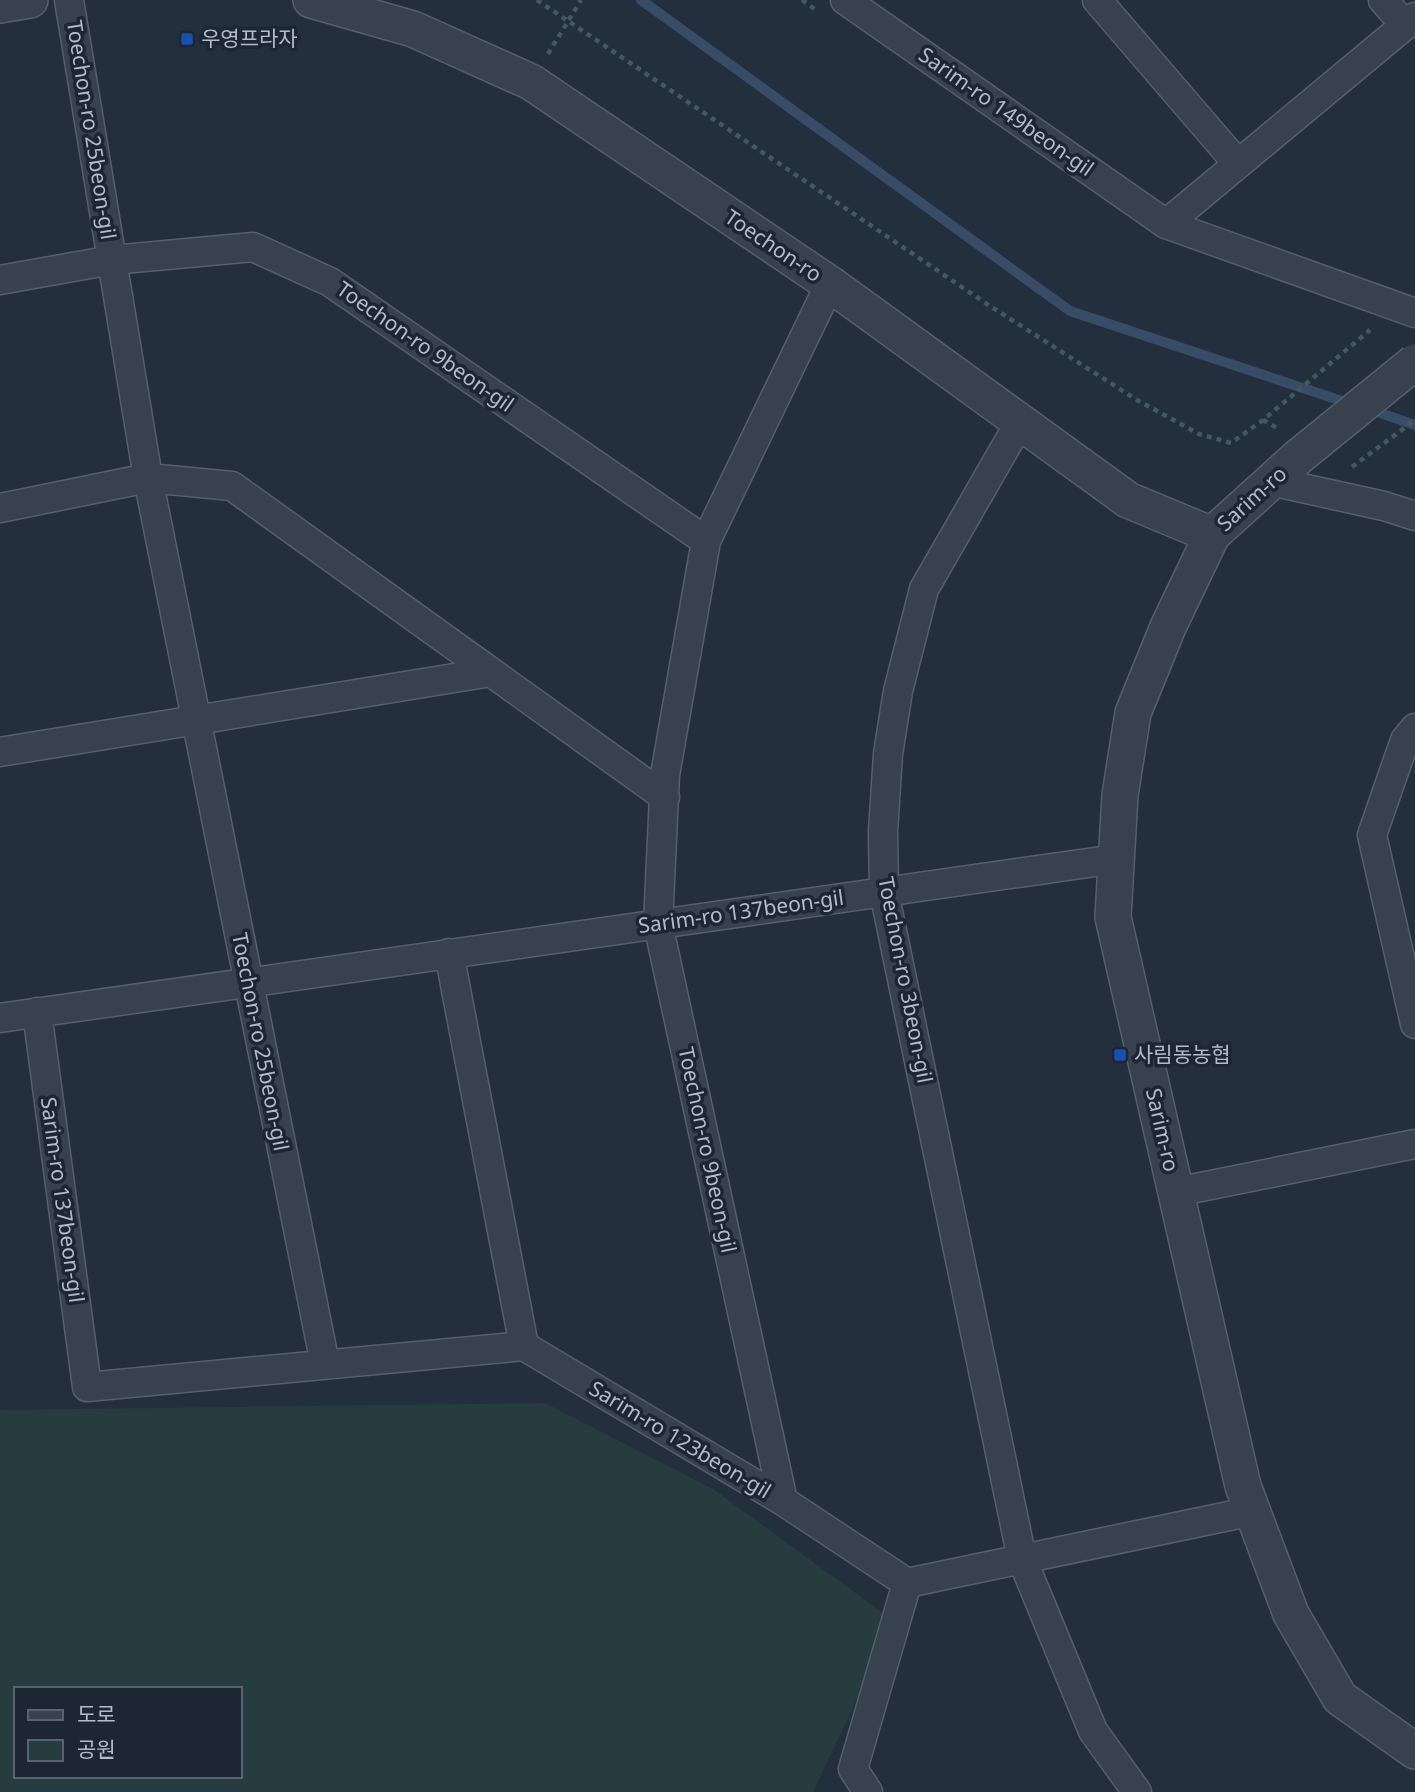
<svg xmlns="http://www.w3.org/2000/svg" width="1415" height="1792" font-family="'Noto Sans','Noto Sans KR',sans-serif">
	<rect width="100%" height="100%" fill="#242f3e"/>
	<path fill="#263c3f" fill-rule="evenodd" d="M545,1403L713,1489L894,1621L813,1792H0V1410ZM16,1689H240V1776H16Z"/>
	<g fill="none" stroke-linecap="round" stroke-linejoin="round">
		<path stroke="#394c67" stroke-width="10" d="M641,0L1070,311L1351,404
			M1369,409L1415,425"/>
		<g stroke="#565f6c" stroke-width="31">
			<path id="minor" d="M69,0L148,478L325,1364
				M845,0L1166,224L1415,313
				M1097,0L1238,164
				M1383,0L1405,25
				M1166,224L1415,17
				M0,280L112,260L253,247L330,282L706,541
				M1020,422L924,589L898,691L888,754L883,832L884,892L1022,1559L1093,1731L1137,1792
				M1270,481L1384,506L1415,516
				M0,508L148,478L232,486L665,797
				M1415,728L1405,740L1372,835L1415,1024
				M0,752L491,672
				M449,953L524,1346
				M37,1012L87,1387L524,1346L783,1501L907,1583L1253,1511
				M0,1018L1116,859
				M1176,1192L1415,1144
				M783,1501L658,924L665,775L706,541L830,284
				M868,1792L853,1769L907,1583"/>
		</g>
		<g stroke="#565f6c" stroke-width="38">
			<path id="tertiary" d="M311,0L413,29L531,82L830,284L1128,500L1212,535
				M0,5L30,0
				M1297,458L1212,535L1168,627L1133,713L1120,795L1113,917L1243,1486L1291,1614L1340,1698L1415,1751"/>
		</g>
		<path stroke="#44595c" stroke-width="4.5" stroke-dasharray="5 5" stroke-linecap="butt" d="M537,0L990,306L1137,400L1199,434L1231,443L1263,420L1370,330
			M802,0L816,10
			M548,54L581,0
			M1263,420L1279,429
			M1352,467L1415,420"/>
		<use href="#minor" stroke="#38414e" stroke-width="28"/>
		<use href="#tertiary" stroke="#38414e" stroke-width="35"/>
		<g stroke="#565f6c" stroke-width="38" stroke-linecap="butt">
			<path id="tertiary-bridge" d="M1297,458L1415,362"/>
		</g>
		<use href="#tertiary-bridge" stroke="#38414e" stroke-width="35"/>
	</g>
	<g fill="#1a4fb4" stroke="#1d2633" stroke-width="2.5">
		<rect x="180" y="32" width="14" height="14" rx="3.5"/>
		<rect x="1113" y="1048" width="14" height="14" rx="3.5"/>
	</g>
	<g text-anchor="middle" stroke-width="7" stroke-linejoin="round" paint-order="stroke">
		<g font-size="21" fill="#b4bcc9" stroke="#1d2633" text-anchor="start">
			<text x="201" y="46">우영프라자</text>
			<text x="1134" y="1062">사림동농협</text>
		</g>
		<g font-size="21" fill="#b4bcc9" stroke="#1d2633">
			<text transform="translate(1006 112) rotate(35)" y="7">Sarim-ro 149beon-gil</text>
			<text transform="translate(91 130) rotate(81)" y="7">Toechon-ro 25beon-gil</text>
			<text transform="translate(773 246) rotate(34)" y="7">Toechon-ro</text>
			<text transform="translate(425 347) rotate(35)" y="7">Toechon-ro 9beon-gil</text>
			<text transform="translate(1252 499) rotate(-42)" y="7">Sarim-ro</text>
			<text transform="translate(741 912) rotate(-8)" y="7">Sarim-ro 137beon-gil</text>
			<text transform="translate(905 980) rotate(79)" y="7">Toechon-ro 3beon-gil</text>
			<text transform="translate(260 1042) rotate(79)" y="7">Toechon-ro 25beon-gil</text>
			<text transform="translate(1162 1130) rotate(77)" y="7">Sarim-ro</text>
			<text transform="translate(707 1150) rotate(78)" y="7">Toechon-ro 9beon-gil</text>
			<text transform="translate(62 1200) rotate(82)" y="7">Sarim-ro 137beon-gil</text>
			<text transform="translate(680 1440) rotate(31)" y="7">Sarim-ro 123beon-gil</text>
		</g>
	</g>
	<rect x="14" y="1687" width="228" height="91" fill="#1d2633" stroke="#59626f" stroke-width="2"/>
	<rect x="28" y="1710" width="35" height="10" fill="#38414e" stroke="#59626f" stroke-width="2"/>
	<text x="77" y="1722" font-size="21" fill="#b4bcc9">도로</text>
	<rect x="28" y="1740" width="35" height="21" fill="#263c3f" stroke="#59626f" stroke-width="2"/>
	<text x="77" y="1757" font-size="21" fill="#b4bcc9">공원</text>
</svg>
